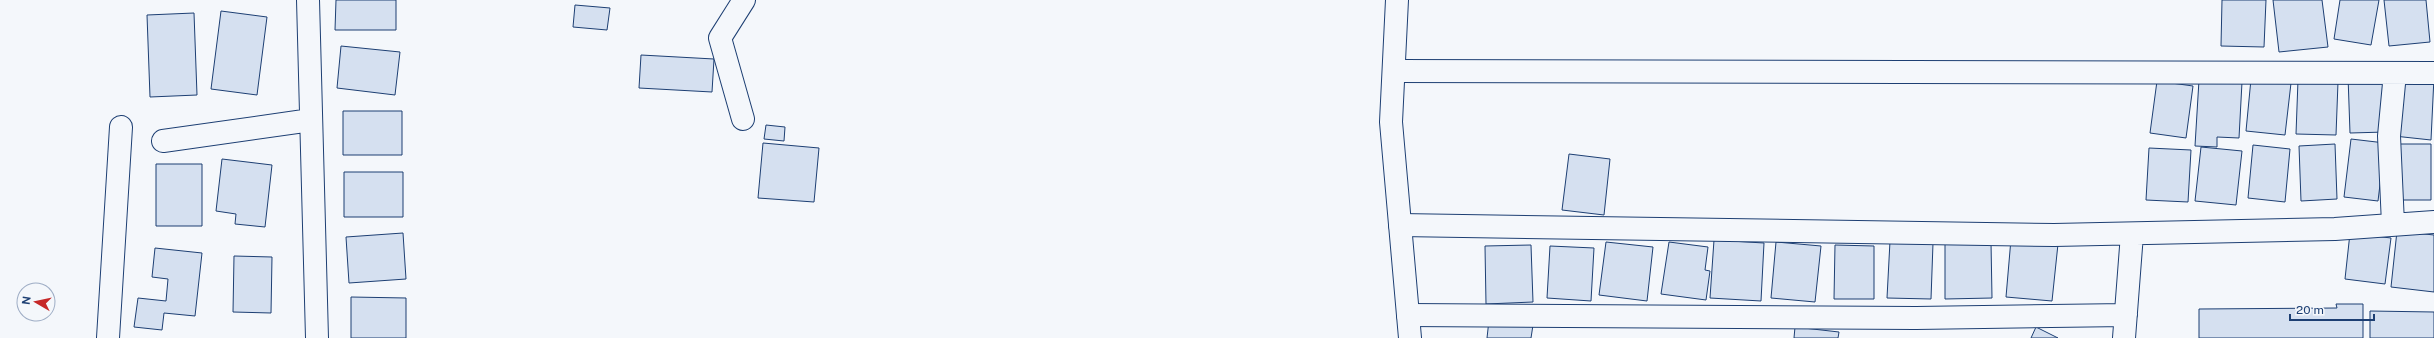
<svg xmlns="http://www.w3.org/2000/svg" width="2434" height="338" font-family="'Public Sans',sans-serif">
	<rect width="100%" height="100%" fill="#f4f7fb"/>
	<path fill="#d5e0f0" stroke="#1d3f73" d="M336,0H396V30H335Z
		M2222,0H2266L2264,47L2221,46Z
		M2273,0H2322L2328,47L2279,52Z
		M2340,0H2379L2371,45L2334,39Z
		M2384,0H2426L2430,42L2389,46Z
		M575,5L610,8L607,30L573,27Z
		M221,11L267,17L257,95L211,89Z
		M194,13L197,95L150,97L147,15Z
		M341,46L400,52L395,95L337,88Z
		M641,55L714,59L712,92L639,88Z
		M2399,74L2434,77L2431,140L2394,136Z
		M2384,75L2386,132L2350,133L2348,76Z
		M2251,79L2291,83L2285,135L2246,131Z
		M2199,80L2242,82L2239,138L2217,137V147L2195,146Z
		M2298,80L2338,82L2336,135L2296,134Z
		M2157,81L2193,86L2186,138L2150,133Z
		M343,111H402V155H343Z
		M766,125L785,127L784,141L764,139Z
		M2351,139L2385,143L2378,201L2344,197Z
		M763,143L819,148L814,202L758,198Z
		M2335,144L2337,199L2301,201L2299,146Z
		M2397,144H2431V200H2396Z
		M2253,145L2290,149L2285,202L2248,198Z
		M2201,147L2242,151L2236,205L2195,201Z
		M2149,148L2191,150L2188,202L2146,200Z
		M1569,154L1610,159L1604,215L1562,210Z
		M222,159L272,165L265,227L235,224L236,214L216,211Z
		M156,164H202V226H156Z
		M344,172H403V217H344Z
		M2397,231L2434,235V292L2391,287Z
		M403,233L406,279L349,283L346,237Z
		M2350,233L2391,238L2385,284L2345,279Z
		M2011,239L2058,244L2052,301L2006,297Z
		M1714,240L1764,243L1761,301L1710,298Z
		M1890,241L1933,243L1931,299L1887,298Z
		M1606,242L1653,247L1647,301L1599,295Z
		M1669,242L1708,247L1705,270L1710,271L1706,300L1661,294Z
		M1776,242L1821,246L1815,302L1771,298Z
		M1991,242L1992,298L1945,299V243Z
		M1531,245L1533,302L1486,304L1485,246Z
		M1835,245L1874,246V299H1834Z
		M1550,246L1594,248L1591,301L1547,298Z
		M155,248L202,253L195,316L164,313L162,330L134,327L138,298L166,301L168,279L152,277Z
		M234,256L272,257L271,313L233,312Z
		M351,297L406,298V338H351Z
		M2336,304H2363V338H2199V309L2337,308Z
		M2370,311L2434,312V338H2370Z
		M1489,320L1533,325L1531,338H1487Z
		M1795,327L1839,332L1838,338H1794Z
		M2036,327L2058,338H2031Z"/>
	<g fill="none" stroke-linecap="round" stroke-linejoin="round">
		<g stroke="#1d3f73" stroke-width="24">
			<path id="street" d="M308,0L317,338
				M1394,71L2434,73
				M743,119L720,38L744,0
				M163,141L311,120
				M2393,224L2389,136L2395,73
				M1400,225L2054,235L2335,229L2434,222
				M1408,315L1916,318L2126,315
				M108,338L121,127
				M2124,338L2132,234"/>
		</g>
		<g stroke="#1d3f73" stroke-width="24">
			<path id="primary" d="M1397,0L1391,122L1410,338"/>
		</g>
		<use href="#street" stroke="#f4f7fb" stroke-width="22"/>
		<use href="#primary" stroke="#f4f7fb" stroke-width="22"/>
	</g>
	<g transform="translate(36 302) rotate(279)"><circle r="19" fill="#f4f7fb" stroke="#9eadc5"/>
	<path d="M0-3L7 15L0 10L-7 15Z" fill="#c62828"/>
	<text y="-6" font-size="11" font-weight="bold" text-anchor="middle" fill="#1d3f73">N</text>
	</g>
	<path d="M2290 314v6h84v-6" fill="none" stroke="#1d3f73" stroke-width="2"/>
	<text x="2296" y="314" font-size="12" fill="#1d3f73" stroke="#f4f7fb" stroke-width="3" paint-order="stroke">20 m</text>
</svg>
